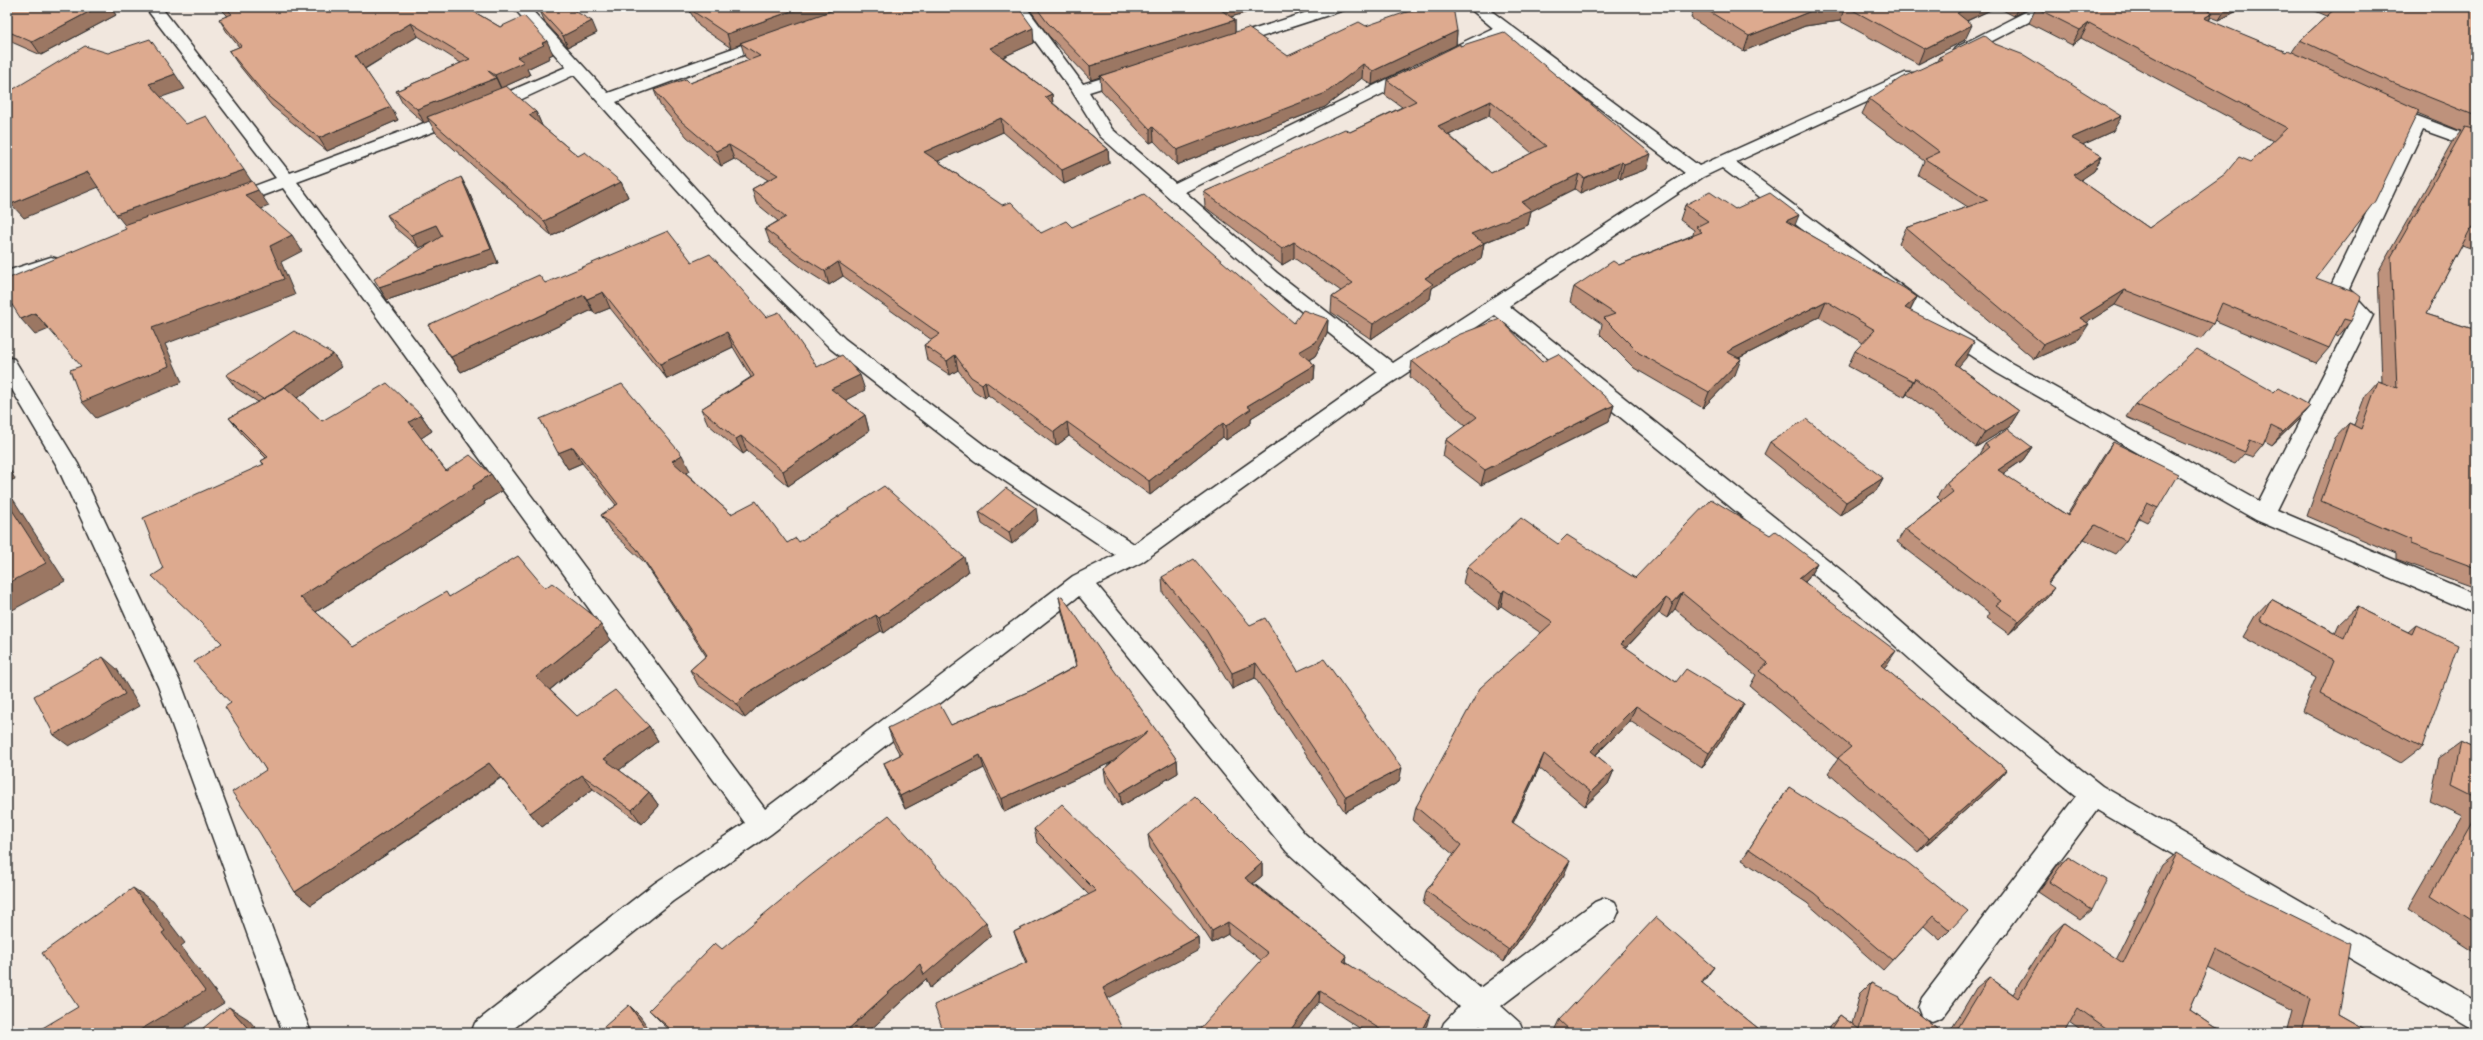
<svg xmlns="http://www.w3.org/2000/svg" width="2483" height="1040" font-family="'Comic Neue',sans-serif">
	<rect width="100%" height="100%" fill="#f1e7de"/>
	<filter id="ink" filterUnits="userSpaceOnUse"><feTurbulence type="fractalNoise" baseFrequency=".025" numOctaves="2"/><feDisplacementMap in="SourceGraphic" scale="8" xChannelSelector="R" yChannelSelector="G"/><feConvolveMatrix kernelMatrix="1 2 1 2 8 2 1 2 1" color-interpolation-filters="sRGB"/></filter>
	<g filter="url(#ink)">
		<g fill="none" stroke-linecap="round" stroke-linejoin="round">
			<g stroke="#2b2b2b" stroke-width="3">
				<path id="minor" d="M145,7H161L290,173L510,91L566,67L513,7H529L608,93L764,37H776L778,40L776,43L616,102L739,236L845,339L989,449L1134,544L1378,372L1263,281L1100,136L1072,91L1010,7H1026L1083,84L1128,70L1134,72L1136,75L1134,78L1089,92L1112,129L1175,183L1406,70H1418L1420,73L1418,76L1185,192L1277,273L1393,363L1685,173L1503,35L1463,54H1451L1449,51L1451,48L1493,28L1468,7H1486L1699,166L1905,73H1917L1919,76L1917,79L1736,162L1961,330L2011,363L2259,501L2353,316L2329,290L2409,125L2400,122L2398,118L2400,114H2412L2476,138V149L2423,130L2349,289L2373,315L2277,510L2476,595V614L2256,520L1997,373L1947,340L1722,168L1703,177L1509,306L1852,579L1965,678L2102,786L2476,1002V1032L2097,810L1942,1018L1932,1022L1922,1018L1918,1008L1922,998L2076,796L1947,692L1836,593L1495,315L1370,397L1142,562L1097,585L1305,834L1480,988L1595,902L1605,898L1615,902L1619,911L1615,920L1501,1006L1520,1023L1524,1033H1489L1480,1026L1473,1033H1440L1444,1023L1459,1007L1287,852L1079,596L771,834L673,901L508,1033H471L475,1023L655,883L745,823L283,188L237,205H225L222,201L225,197L276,178ZM574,75L725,244L831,349L975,461L1115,555L1073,576L765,809L297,182L522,99Z
					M1323,7H1347L1344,10L1233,46L1227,48L1219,43L1221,40Z
					M2035,7H2055L2052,10L1967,54H1955L1953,51L1955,48Z
					M51,257L58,259L60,263L58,267L7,284V271Z
					M7,357L14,359L78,464L182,686L311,1033H283L158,686L57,466L7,381Z"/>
			</g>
			<use href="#minor" fill="#f6f6f2" fill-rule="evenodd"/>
		</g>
		<path fill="#be927b" stroke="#2b2b2b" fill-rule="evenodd" d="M7,7H110L116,15L41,55L7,40Z
			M220,7H466L500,27L553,54L549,56L550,58L527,69L530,75L501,88L536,112L542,126L578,156L621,182L628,197L552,236L436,133L429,121L424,123L403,104L396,91L461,63L418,36L365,69L398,120L327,151L272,106L238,64L229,51L239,47L227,32L219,19L228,16L223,11Z
			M687,7H1018L1034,43L1003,57L1052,94L1053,103L1108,149L1109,163L1064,184L1003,132L938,161L1041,233L1072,227L1294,323L1328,319L1327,334L1315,356L1309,360L1315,365L1314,379L1251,418V423L1226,440L1223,437L1150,495L1069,436L1056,446L988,395L985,398L974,391L958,370L950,375L927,360L924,345L932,340L843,276L829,285L805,270L770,243L765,229L778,221L756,203L752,189L768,180L734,159L721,166L687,137L660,105L654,90L690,83L749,60L745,57L741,44L731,48L699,26Z
			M1028,7H1265L1231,17L1235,20V32L1288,56L1366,26L1457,31L1456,45L1372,85L1362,78L1325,107L1177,165L1154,141L1150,143L1101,90L1100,77L1091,80L1049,36Z
			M1694,7H2032L2014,16L1997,7L1967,21L1965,40L1918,64L1840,21L1805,26L1744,51L1691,18Z
			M2039,7H2245L2219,20L2211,17L2209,21L2286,52H2292L2300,40L2327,16L2306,7H2476V250L2462,245L2426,314L2476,330V588L2396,559V554L2307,516L2335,438L2349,423L2354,425L2365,396L2378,381L2382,382L2378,272L2452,142L2461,131L2417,113L2316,278L2351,321L2338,337L2335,335L2329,348L2316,363L2214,320L2213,324L2201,339L2115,305L2087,322L2079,339L2034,359L1899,244L1906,228L1968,207L1918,175L1924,161L1862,114L1869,99L1937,61L1939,57L1995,44L2113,131L2082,145L2102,156L2094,171L2080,180L2149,228L2251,162L2273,141L2081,38L2072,45L2029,23L2036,8Z
			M540,11L597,33L568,47L545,22Z
			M1460,46L1647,169L1620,179L1618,177L1580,193L1575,189L1531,211L1528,225L1484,243L1481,259L1432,288L1430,299L1371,339L1331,312L1332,297L1341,291L1294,258L1282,265L1205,207L1204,192L1350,132L1402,107L1385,95L1387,80ZM1489,116L1532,153L1491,173L1449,135Z
			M468,190L498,263L387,300L379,287L430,243L419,248L395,228L387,215Z
			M1685,205L1735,209L1795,226L1917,297L1910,311L1966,358L1958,366L2019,411L2009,427L1976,447L1907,394L1905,397L1848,366L1855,351L1863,343L1819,317L1739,358L1735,375L1703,408L1634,368L1600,334L1602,324L1570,302L1574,287L1619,265L1693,235L1694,230L1680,220Z
			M692,262L766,317L817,367L865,390L845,400L865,415L869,431L788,486L747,451L743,454L708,424L701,409L751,377L733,347L667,379L610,308L595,314L592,310L461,372L438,340L428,325L545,283Z
			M1412,361L1542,362L1614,405L1609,421L1481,485L1443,456L1446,440L1466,426L1410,377Z
			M342,367L297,398L322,421L421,415L432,431L421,438L446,471L491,474L502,491L484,502L485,504L316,612L352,646L449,597L545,588L610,640L550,690L577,716L649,726L658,741L619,770L649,792L659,806L642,824L593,789L542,827L501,778L311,905L295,892L266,770L231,703L222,643L163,569L264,465L261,461L266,458L243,435L229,418L258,402L236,388L226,375Z
			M2135,404L2299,419L2272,445L2265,441L2263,445L2253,457L2244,454L2235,464L2126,417Z
			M540,419L690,471L686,473L731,514L787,543L799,542L968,572L884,633L881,631L757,707L745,718L698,685L690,670L706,656L645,563L610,530L601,515L616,505L582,463L568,469Z
			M1770,442L1883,478L1876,491L1840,515L1764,454Z
			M2113,442L2158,508L2147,522L2139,518L2126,541L2115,554L2084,539L2047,584L2044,601L2009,634L1987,618L1990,613L1897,542L1905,529L1941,501L1937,497L1946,483L1978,456L1985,444L2032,447L2023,460L2003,474L2067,515L2103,456Z
			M979,512L1038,521L1012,544L982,524Z
			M1770,535L1817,563L1808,579L1805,582L1886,666L1884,668L2007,770L1995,784L1918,852L1828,773L1838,759L1750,686L1756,675L1675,609L1667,618L1659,613L1626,648L1676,682L1744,704L1736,719L1702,768L1630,721L1596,755L1614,770L1608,784L1585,806L1539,768L1513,823L1564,875L1504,962L1423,904L1426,891L1454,855L1413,821L1416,807L1541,633L1501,606L1498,609L1463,583L1467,567L1558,544L1635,578Z
			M1162,577L1250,625L1298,671L1399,782L1345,812L1255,678L1232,689L1206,646L1163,593Z
			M1059,597L1177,760L1178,773L1121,806L1106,782L1104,769L1112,762L1004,812L984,768L905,809L889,776L884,763L900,755L893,742L888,728L951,725L1030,691L1076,666L1062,612Z
			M2271,599L2335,633L2339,624L2357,607L2408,632L2416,625L2422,747L2401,763L2302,711L2316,677L2243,637L2255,616Z
			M2461,742L2476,749V952L2475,953L2408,909L2462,816L2430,801L2439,758Z
			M1789,787L1950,930L1940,940L1924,926L1883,970L1807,903L1742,860Z
			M1034,829L1198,937L1199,950L1026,963L1018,944L1014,932L1089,895L1037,842Z
			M1148,835L1262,863V876L1253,883L1347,956L1346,962L1427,1025L1422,1033H1367L1319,1002L1261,960L1228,934L1212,943L1150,848Z
			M2177,853L2338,1015L2370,1033H2287L2293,1010L2208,967L2190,1010L2215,1027L2230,1033H2083L2069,1023L2064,1033H1949L1976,988L1989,977L2013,994L2051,935L2064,923L2116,959L2162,865Z
			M2068,856L2092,910L2080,920L2038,892L2057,866Z
			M986,922L991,936L930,988L926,979L867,1033H673L662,1023L649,1010L722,949Z
			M1704,981L1702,983L1764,1033H1553L1559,1020Z
			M1871,983L1899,999L1942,1033H1825L1830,1026L1840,1015L1852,1024L1860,994Z"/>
		<path fill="#9b7764" stroke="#2b2b2b" d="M98,7H110L116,15L41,55L32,42Z
			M803,7H847L740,43L741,44L731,48L727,34Z
			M1217,7H1265L1217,21Z
			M1839,7H1845L1840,21L1805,26L1744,51L1749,36L1811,11Z
			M1971,7H1997L1951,28L1957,13Z
			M2018,7H2032L2014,16Z
			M2227,7H2245L2219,20Z
			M2213,13L2204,28V18Z
			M1235,20V34L1100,76V77L1091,80L1090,66Z
			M592,21L597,33L568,47L563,36Z
			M411,23L418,36L364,69L356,56Z
			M2089,23L2081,38L2072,45L2080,30Z
			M1972,25L1965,40L1918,64L1924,49Z
			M1033,28L1034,43L992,62L990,48Z
			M1457,31L1456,45L1372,85L1373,71Z
			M547,41L553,54L549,56L550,58L527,69L530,75L501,88L495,75L517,57Z
			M1363,64L1362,78L1325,107L1177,165V150Z
			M175,74L185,89L159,98L149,84Z
			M496,78L502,91L427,117L429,121L424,123L417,109Z
			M1052,94L1053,108L1045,97Z
			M1491,101L1489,116L1436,141L1438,126Z
			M391,107L398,120L327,151L319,138Z
			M536,112L543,128L529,115Z
			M2122,116L2113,131L2062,154L2071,138Z
			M1001,118L1003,132L927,166L924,152Z
			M1153,127L1154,141L1150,143V129Z
			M729,145L734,159L721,166L716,151Z
			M1108,149L1109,163L1064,184L1062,170Z
			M1651,154L1647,169L1620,179L1624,164Z
			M2102,156L2094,171L2065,191L2073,175Z
			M1622,162L1618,177L1580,193L1584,178Z
			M244,170L254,185L127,228L116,214Z
			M88,172L99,187L24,218L11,204Z
			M1579,174L1575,189L1531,211L1528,225L1468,249L1471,234L1522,202Z
			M461,177L468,190L498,263L387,300L379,287L491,249Z
			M621,182L628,197L552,236L544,221Z
			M258,190L269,206L256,211L245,195Z
			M1799,215L1793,230L1786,221Z
			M436,225L444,238L419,248L411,235Z
			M292,235L302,251L281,262L295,295L165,344L182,382L96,418L82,402L152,328L270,246Z
			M1294,242V258L1282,265V249Z
			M1484,243L1481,259L1432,288L1430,299L1371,339L1373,324L1425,278Z
			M838,262L843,276L829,285L825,271Z
			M2125,290L2115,305L2077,329L2089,324L2079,339L2034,359L2043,344L2080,318Z
			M603,292L610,308L595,314L587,299Z
			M584,295L592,310L461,372L451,357Z
			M1917,297L1909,313L1905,308Z
			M1826,301L1819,317L1721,367L1727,352Z
			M35,313L49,329L35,335L21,319Z
			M1328,319L1327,334L1315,356L1298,366L1299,352Z
			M727,332L733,347L667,379L660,364Z
			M1974,342L1966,358L1947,380L1955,364Z
			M333,354L342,367L275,413L264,400Z
			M955,355L958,370L950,375L947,361Z
			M1741,359L1735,375L1703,408L1709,392Z
			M1315,365L1314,379L1251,418V423L1226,440V426L1247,406Z
			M860,375L865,390L836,405L831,389Z
			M1915,378L1907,394L1905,397L1913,381Z
			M985,381L988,395L985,398L982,384Z
			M1614,405L1609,421L1481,485L1485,470Z
			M2310,406L2299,419L2272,445L2283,432Z
			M2019,411L2009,427L1976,447L1985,432Z
			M421,415L432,431L420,439L409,422Z
			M865,415L869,431L788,486L783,471Z
			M1067,422L1069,436L1056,446L1054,432Z
			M1223,423V437L1150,495L1149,481Z
			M741,436L747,451L743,454L736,439Z
			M573,447L582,463L568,469L558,453Z
			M2032,447L2023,460L1989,483L1998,470Z
			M682,455L690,471L680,477L672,461Z
			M7,464L15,479L7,482Z
			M491,474L502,491L484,502L485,504L314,613L300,597Z
			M1883,478L1876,491L1840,515L1846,502Z
			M7,493L13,499L65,581L7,613Z
			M1036,508L1038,521L1012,544L1009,532Z
			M2095,525L2084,539L2037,597L2047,583Z
			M964,557L968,572L884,633L879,618Z
			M1817,563L1808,579L1791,593L1799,578Z
			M2054,588L2044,601L2009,634L2019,621Z
			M1504,590L1501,606L1498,609L1502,593Z
			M1682,593L1675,609L1667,618L1673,603Z
			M1666,598L1659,613L1615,659L1621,644Z
			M876,615L881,631L757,707L745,718L737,704L749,692Z
			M601,625L610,640L547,692L536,677Z
			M1896,651L1886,666L1871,680L1881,665Z
			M103,657L117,669L139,706L69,746L54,735Z
			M1256,663L1255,678L1232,689V673Z
			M1744,704L1736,719L1702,768L1709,753Z
			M1636,706L1630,721L1585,765L1591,751Z
			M649,726L658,741L614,774L604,759Z
			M1148,732L1149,745L1004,812L1001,799Z
			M1544,754L1539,768L1507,836L1512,822Z
			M980,755L984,768L905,809L900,796Z
			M1177,760L1178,773L1121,806L1120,793Z
			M489,763L501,777L311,905L295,892Z
			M1402,768L1399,782L1345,812L1346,797Z
			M1614,770L1608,784L1585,806L1591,792Z
			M2007,770L1995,784L1918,852L1929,839Z
			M582,775L593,789L542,827L530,813Z
			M649,792L659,806L642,824L632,810Z
			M1570,861L1564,875L1504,962L1509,950Z
			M1262,863V876L1245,890V878Z
			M133,888L153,901L185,943L181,946L224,1003L175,1033H135L162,933Z
			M986,922L991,936L930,988L926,979L867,1033H844L920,964Z
			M1228,922V934L1212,943V931Z
			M1198,937L1199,950L1105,1000L1103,988Z
			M1347,956L1345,968L1343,961Z
			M1714,967L1704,981L1691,996L1701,982Z
			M1320,991L1319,1002L1295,1033L1291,1029Z
			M629,1005L640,1016L652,1033H649Z
			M229,1007L248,1019L260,1033H252Z
			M1430,1014L1427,1025L1422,1033H1420Z
			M830,1030L832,1033H828Z"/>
		<path fill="#ddaa8f" stroke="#2b2b2b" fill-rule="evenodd" d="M7,7H98L32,42L7,31Z
			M225,7H466L500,27L524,16L547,41L542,43L544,45L517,57L524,62L495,75L487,70L496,78L417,109L396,91L470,59L411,23L356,56L391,107L319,138L264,93L229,51L241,46L219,19L232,14Z
			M539,7H568L592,21L563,36L540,11Z
			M691,7H803L727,34L694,12Z
			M842,7H1018L1033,28L990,48L1052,94L1045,97L1108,149L1062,170L1001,118L924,152L1002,205L1011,202L1041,233L1066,221L1072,227L1144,194L1294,323L1303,310L1328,319L1316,342L1299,352L1315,365L1247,406L1251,409L1226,426L1223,423L1149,481L1067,422L1054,432L985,381L982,384L971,377L955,355L947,361L924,345L940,334L838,262L825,271L801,256L765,229L786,217L752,189L778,175L729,145L716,151L682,122L654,90L686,79L690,83L760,56L740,43Z
			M1036,7H1217L1235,20L1090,66L1047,22Z
			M1421,7H1453L1457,31L1373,71L1363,64L1326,93L1177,150L1153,127L1150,129L1100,76L1248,28L1288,56L1359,22L1366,26Z
			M1702,7H1839L1811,11L1749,36Z
			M1847,7H1971L1957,13L1972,25L1924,49Z
			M2039,7H2200L2213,13L2204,18L2286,52L2288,50L2419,110L2375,201L2316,278L2356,293L2361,297L2351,321L2344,319L2329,348L2222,303L2213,324L2125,290L2080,318L2089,324L2043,344L1906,228L1988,200L1925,159L1940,152L1869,99L1901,78L1942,59L1939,57L1984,35L1995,44L2024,55L2122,116L2071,138L2102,156L2073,175L2149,228L2225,174L2239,157L2251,162L2287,128L2089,23L2080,30L2036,8Z
			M2337,7H2476V116L2379,77L2300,40Z
			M1504,32L1651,154L1624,164L1622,162L1584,178L1579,174L1522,202L1531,210L1471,234L1484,243L1425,278L1433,284L1373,324L1332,297L1353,283L1294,242L1282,249L1204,192L1345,129L1350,132L1416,101L1387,80L1460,44V46ZM1491,101L1546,146L1491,173L1438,126Z
			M150,39L175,74L149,84L186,124L206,116L244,170L116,214L88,172L11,204L7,198V93L85,46L108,53Z
			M506,86L536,112L529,115L578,156L585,152L621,182L544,221L427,117Z
			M2465,127L2476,130V230L2471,228L2426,314L2476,330V568L2411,544V540L2321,501L2349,423L2361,429L2378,381L2397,388L2391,257Z
			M461,177L491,249L379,287L374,279L442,236L436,225L411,235L387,215Z
			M252,181L258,190L245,195L292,235L270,246L284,279L152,328L169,366L82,402L70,370L81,366L35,313L21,319L7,297V279L126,229L124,225Z
			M1710,192L1735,209L1770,193L1799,215L1786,221L1904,288L1917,297L1905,308L1974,342L1955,364L2019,411L1985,432L1915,378L1913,381L1855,351L1875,330L1826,301L1727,352L1741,359L1709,392L1639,353L1604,318L1615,314L1574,287L1613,261L1619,265L1702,232L1696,227L1708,221L1685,205Z
			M668,231L692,262L710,254L766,317L779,312L817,367L842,355L860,375L831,389L865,415L783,471L741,436L736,439L701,409L754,376L727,332L660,364L603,292L587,299L584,295L451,357L428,325L539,275L545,283Z
			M1500,319L1542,362L1558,354L1614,405L1485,470L1446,440L1477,417L1412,361L1458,335Z
			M294,331L333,354L277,391L263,399L226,375Z
			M2197,349L2274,392L2278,388L2310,406L2283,432L2271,426L2263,445L2250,440L2245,452L2135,404Z
			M387,383L421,415L409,422L446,471L470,455L491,474L473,486L474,488L300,597L352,646L446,592L449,597L518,556L545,588L552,583L594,616L601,625L536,677L577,716L615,690L649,726L604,759L649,792L632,810L582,775L530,813L489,763L295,892L260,833L232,792L266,770L225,707L231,703L194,662L222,643L152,576L163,569L143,518L264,464L261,461L268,457L229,418L285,387L322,421Z
			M622,384L682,455L672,461L731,514L756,501L787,543L796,538L799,542L884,486L964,557L879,618L876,615L749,692L737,704L690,670L707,655L636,548L601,515L618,504L573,447L558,453L540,419Z
			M1806,419L1883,478L1846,502L1770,442Z
			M2008,429L2032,447L1998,470L2068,516L2113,442L2178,474L2158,508L2147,503L2126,541L2095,525L2047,583L2054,588L2019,621L1996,605L2001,601L1905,529L1953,492L1946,483L1989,447L1985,444Z
			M1006,488L1036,508L1009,532L979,512Z
			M1711,499L1770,535L1775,531L1817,563L1799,578L1896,651L1881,665L2007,770L1929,839L1838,758L1851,747L1759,671L1768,663L1682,593L1673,603L1666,598L1621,644L1676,682L1686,669L1744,704L1709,753L1636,706L1591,751L1614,770L1591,792L1544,754L1512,822L1570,861L1509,950L1426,891L1461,845L1416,807L1480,688L1553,622L1504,590L1502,593L1467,567L1521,518L1558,544L1567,535L1635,578Z
			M7,502L46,563L7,584Z
			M1194,559L1250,625L1265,618L1298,671L1324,659L1402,768L1346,797L1256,663L1232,673L1206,630L1162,577Z
			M1062,596L1177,760L1120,793L1104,769L1148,732L1001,799L980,755L900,796L884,763L902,754L888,728L939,703L951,725L1030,691L1077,666L1059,597Z
			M2271,599L2344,638L2357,607L2412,634L2416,625L2458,645L2422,747L2320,694L2334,660L2260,620Z
			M103,657L125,694L54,735L34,696Z
			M2461,742L2476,749V797L2452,785Z
			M1789,787L1907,862L1968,911L1950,930L1933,916L1892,960L1814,893L1749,849Z
			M1195,796L1262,863L1245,878L1347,956L1343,961L1430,1014L1420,1033H1386L1320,991L1291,1029L1295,1033H1196L1268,953L1228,922L1212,931L1148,835Z
			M1062,804L1198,937L1103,988L1124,1033H944L934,1005L1027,962L1014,932L1096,891L1034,829Z
			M889,815L986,922L924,975L920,964L844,1033H833L830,1030L828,1033H675L649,1010L715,943L722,949L809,877Z
			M2476,816V924L2431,895Z
			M2177,853L2237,888L2350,944L2338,1015L2370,1033H2302L2311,999L2216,950L2190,1010L2215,1027L2230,1033H2113L2078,1008L2064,1033H1955L1989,977L2018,998L2064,923L2123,963Z
			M2068,856L2107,880L2092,910L2049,882Z
			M133,888L165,931L162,933L205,991L135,1033H34L78,1007L42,953Z
			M1656,917L1714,967L1701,982L1764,1033H1573L1559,1020Z
			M1871,983L1900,997L1899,999L1942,1033H1828L1840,1015L1859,1029Z
			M629,1005L649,1033H597Z
			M229,1007L252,1033H197Z"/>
	</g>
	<rect width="2483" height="1040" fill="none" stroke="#f6f6f2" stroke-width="24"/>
	<rect x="12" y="12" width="2459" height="1016" fill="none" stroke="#2b2b2b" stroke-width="1.5" filter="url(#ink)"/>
</svg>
